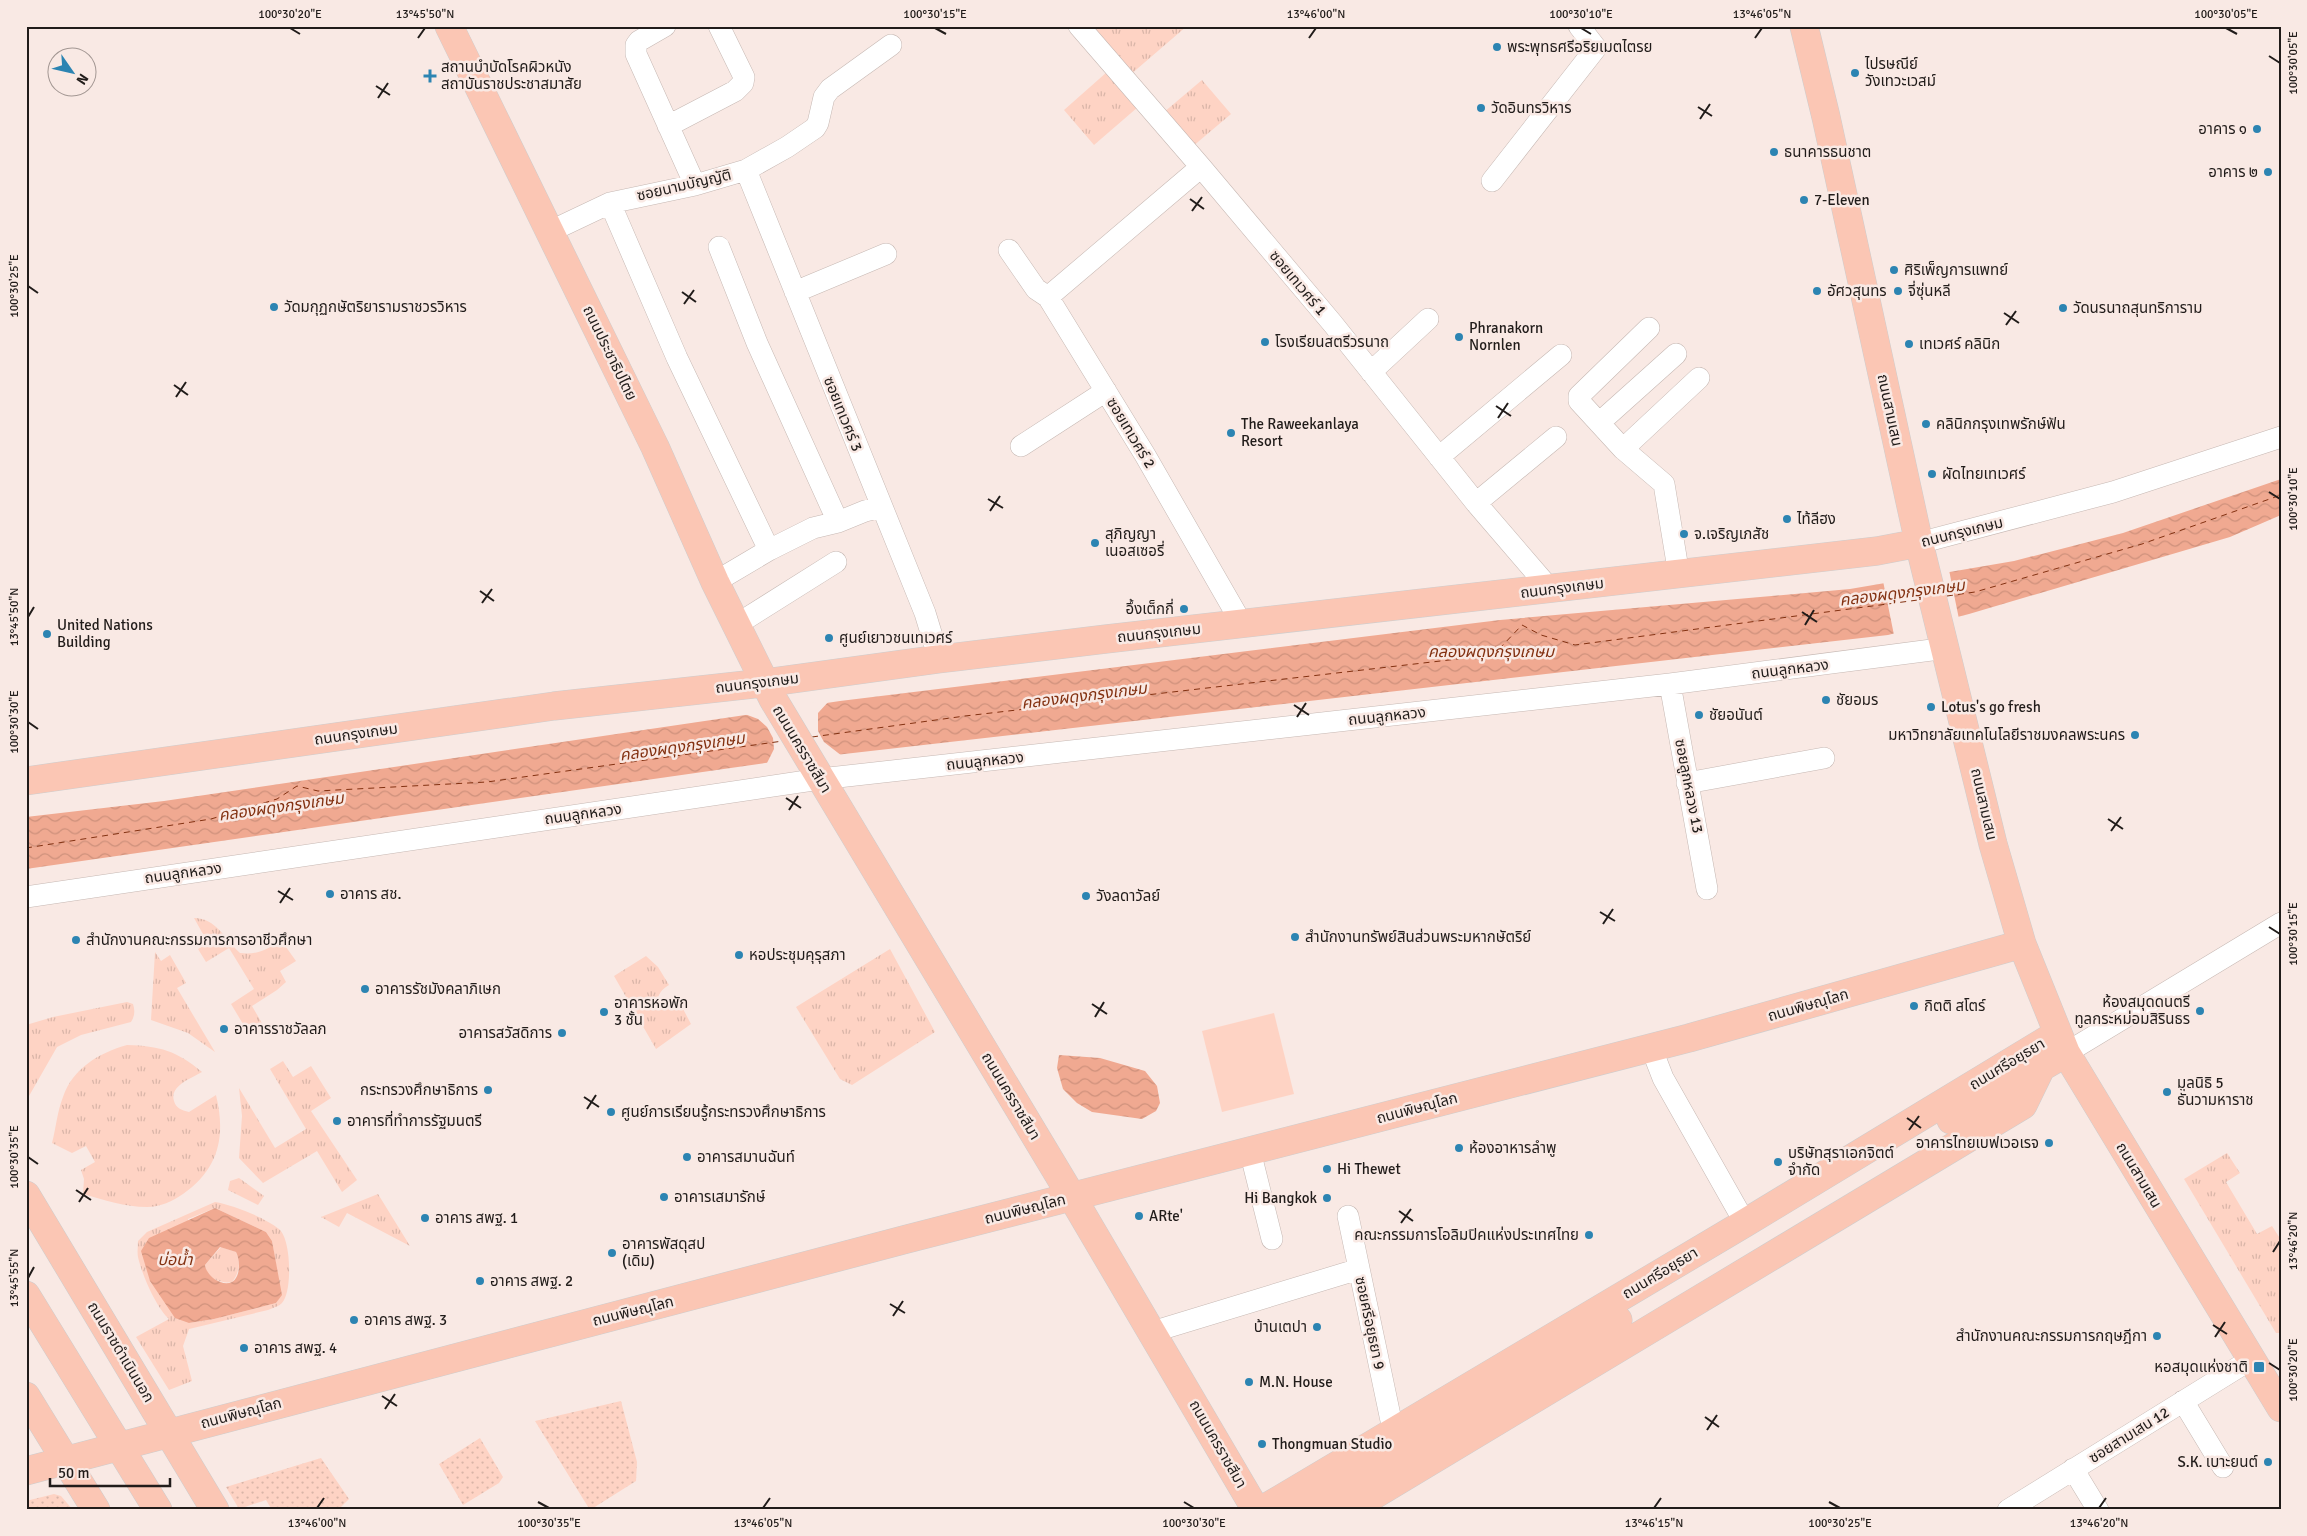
<svg xmlns="http://www.w3.org/2000/svg" width="2307" height="1536" font-family="Signika,'Noto Sans Thai',sans-serif">
	<defs>
		<pattern id="grass-tufts" width="24" height="20" patternUnits="userSpaceOnUse" patternTransform="scale(1.25)"><rect width="24" height="20" fill="#fed3c4"/><path d="M3 7l-1-3M5 7V3M7 7l1-3M15 17l-1-3M17 17v-4M19 17l1-3" fill="none" stroke="#d9b5a8"/></pattern>
		<pattern id="garden-dots" width="8" height="8" patternUnits="userSpaceOnUse" patternTransform="scale(1.25)"><rect width="8" height="8" fill="#fed3c4"/><path d="M2 2h.1M6 6h.1" fill="none" stroke="#d9b5a8" stroke-width="1.8" stroke-linecap="round"/></pattern>
		<pattern id="water-waves" width="16" height="10" patternUnits="userSpaceOnUse" patternTransform="scale(1.25)"><rect width="16" height="10" fill="#f0a991"/><path d="M0 5q4-4 8 0t8 0" fill="none" stroke="#ce917c"/></pattern>
	</defs>
	<rect width="100%" height="100%" fill="#f9e9e4"/>
	<path fill="url(#grass-tufts)" fill-rule="evenodd" d="M1088,26H1187L1130,75Z
		M1107,72L1138,107L1094,145L1064,110Z
		M1202,80L1231,114L1192,147L1163,113Z
		M194,918C216,918 225,939 240,953C257,955 267,950 281,940L296,961L280,971L286,982L277,990L252,1006L263,1025L249,1034L231,1004L254,989L229,948L206,962L198,949L208,943Z
		M890,949L935,1032L852,1085L840,1079L796,1007Z
		M155,952L161,961L170,955L186,983L177,988L215,1052L188,1033L151,1020Z
		M646,956L658,967L669,985C648,997 660,1018 681,1005L691,1024L656,1049L614,976Z
		M127,1002L133,1004C135,1010 135,1016 131,1022L81,1035L57,1047L29,1096H26V1025L53,1017Z
		M127,1045C160,1046 177,1051 202,1072C192,1078 169,1086 174,1101C176,1108 181,1110 189,1112L216,1095C226,1136 219,1169 183,1194C173,1201 160,1207 147,1207C125,1207 104,1200 83,1194L84,1179L81,1170L95,1162L86,1146L72,1153L52,1143C56,1128 57,1112 63,1097C73,1068 99,1053 127,1045Z
		M283,1061L293,1077L311,1066L331,1098L311,1111L357,1180L342,1192L317,1151L263,1183L239,1158L242,1116L239,1088L275,1148L306,1129L270,1069Z
		M2227,1153L2240,1173L2226,1182L2257,1234L2272,1226L2281,1240V1318L2279,1320L2281,1333H2276L2184,1179Z
		M239,1178L264,1196L258,1205L228,1190L230,1181Z
		M378,1194L410,1246L347,1213L339,1227L321,1217Z
		M215,1202C233,1205 264,1217 279,1229C291,1239 292,1286 284,1300C281,1306 275,1307 268,1310L189,1329L183,1346L192,1381L169,1390L136,1337L169,1319C156,1307 142,1275 138,1257C137,1252 138,1246 138,1241L147,1232ZM215,1208L266,1232L272,1241L281,1295L276,1303L214,1319L189,1323L188,1219Z
		M221,1247L236,1252C241,1262 239,1274 232,1282C221,1284 206,1278 205,1265Z"/>
	<path fill="url(#garden-dots)" d="M621,1401L637,1462L636,1481L590,1510L535,1421Z
		M480,1438L503,1477L499,1483L463,1505L439,1464Z
		M321,1458L349,1499L341,1507L331,1510H272L266,1500L239,1509L226,1487Z
		M54,1494L61,1496L73,1510H26V1501Z"/>
	<path fill="#fed3c4" d="M1274,1013L1294,1094L1222,1112L1202,1031Z"/>
	<path fill="url(#water-waves)" fill-rule="evenodd" d="M2281,479V515L2230,537L1969,614L1888,635L765,763L26,869V817L164,801L840,701L1500,620L1850,589L2014,561L2123,533Z
		M1059,1055L1100,1058L1145,1071L1157,1086L1160,1103L1156,1111L1142,1119L1092,1112L1077,1103L1063,1089L1057,1068Z
		M215,1208L266,1232L272,1241L282,1295L276,1303L214,1319L189,1323L175,1318L150,1281L141,1251L149,1238ZM220,1247L236,1252C240,1259 241,1277 232,1282C221,1287 206,1275 205,1265Z"/>
	<path fill="#f9e9e4" d="M1949,570L1959,619L1894,635L1883,581Z
		M830,700L818,713V731L824,742L842,756L766,765L774,749L773,738L767,727L758,719L742,713Z"/>
	<g fill="none" stroke-linecap="round" stroke-linejoin="round">
		<path stroke="#833111" stroke-width="1" stroke-dasharray="6 5" stroke-linecap="butt" d="M1947,596L1975,592L2142,544L2281,495
			M812,737L965,716L1475,657L1501,647L1522,625L1541,635L1575,645L1918,600
			M26,848L211,819L277,799L297,786L318,791L487,782L783,741"/>
		<g stroke="#c6b8b3" stroke-width="22">
			<path id="minor" d="M665,26L639,41L636,45V54L695,185
				M1079,26L1201,167L1333,324L1476,503L1550,589
				M668,126L735,91L743,83L744,77L719,26
				M746,170L925,613L939,659
				M1492,181L1596,48L1579,26
				M610,203L677,358L769,550
				M551,231L610,203L695,185L746,170L787,147L815,128L818,123L824,97L830,89L891,45
				M719,247L757,343L838,522
				M1009,250L1036,289L1048,297L1145,455L1242,624
				M795,292L886,254
				M1048,297L1201,167
				M1649,328L1579,396V401L1623,449L1664,484L1679,575
				M1371,372L1428,319
				M1599,423L1676,354
				M1021,446L1106,391
				M1623,449L1699,378
				M1439,457L1561,355
				M1476,503L1556,437
				M1919,543L2113,492L2281,437
				M715,582L769,550L813,528L838,522L865,511L881,507
				M736,625L836,562
				M1670,684L1707,889
				M1687,783L1824,758
				M26,897L820,779L1670,684L1947,648
				M1651,1047L1663,1078L1745,1223
				M2066,1053L2281,923
				M1250,1151L1272,1239
				M1348,1216L1393,1430L1399,1445
				M1152,1332L1359,1269
				M2183,1401L2223,1467
				M2073,1469L2098,1510
				M2008,1510L2250,1360"/>
		</g>
		<g stroke="#cecdcd" stroke-width="29">
			<path id="major" d="M449,26L655,447L715,582L773,699L1072,1197L1256,1510
				M1804,26L1826,117L1919,543L1993,844L2022,944L2066,1053L2281,1408
				M26,781L554,706L764,683L939,659L1106,639L1877,551L1919,543
				M1951,1120L2066,1053
				M26,1195L215,1510
				M26,1295L158,1510
				M26,1396L96,1510
				M26,1471L907,1239L1689,1038L2022,944
				M1262,1510L1745,1223L2057,1034
				M1305,1510L1618,1320
				M1349,1510L2023,1105L2041,1068"/>
		</g>
		<use href="#minor" stroke="#fff" stroke-width="21"/>
		<use href="#major" stroke="#fbc6b4" stroke-width="28"/>
	</g>
	<path fill="none" stroke="#211c1a" stroke-width="2" d="M290,28L300,34M935,28L946,34M1581,28L1591,34M2226,28L2237,34M418,38L425,28M1309,38L1316,28M1755,38L1762,28M2269,56L2280,63M376,86L390,95M378,98L388,83M1698,107L1712,116M1700,119L1710,104M1190,199L1204,209M1192,211L1202,197M28,286L38,293M682,292L696,302M684,304L694,290M2004,313L2019,323M2006,325L2016,311M174,385L188,395M176,397L186,382M1496,406L1511,416M1498,418L1508,403M2269,492L2280,499M988,499L1003,508M990,511L1000,496M480,591L494,601M482,603L492,589M1802,612L1817,622M28,617L34,607M1805,625L1814,610M1294,705L1309,715M1297,717L1306,703M28,722L38,729M786,798L801,808M789,810L798,796M2108,819L2123,829M2111,831L2121,817M278,891L293,900M280,903L290,888M1600,912L1615,921M1603,924L1613,909M2269,927L2280,934M1092,1004L1107,1014M1095,1017L1104,1002M584,1097L599,1107M587,1109L596,1095M1907,1118L1921,1128M1909,1130L1919,1116M28,1157L38,1164M76,1190L91,1200M79,1202L88,1188M1399,1211L1413,1221M1401,1223L1411,1209M2273,1252L2280,1241M28,1278L34,1267M890,1304L905,1313M893,1316L903,1301M2213,1325L2227,1334M2215,1337L2225,1322M2269,1363L2280,1370M382,1396L397,1406M385,1409L395,1394M1705,1417L1719,1427M1707,1430L1717,1415M538,1502L549,1508M1184,1502L1194,1508M1829,1502L1840,1508M317,1508L324,1498M763,1508L770,1498M1654,1508L1661,1498M2099,1508L2106,1498"/>
	<g fill="#2c84b2" stroke="#f9e9e4" stroke-width="2">
		<circle cx="1497" cy="47" r="5"/>
		<circle cx="1855" cy="73" r="5"/>
		<path d="M427.5 68.5h5v5h5v5h-5v5h-5v-5h-5v-5h5z"/>
		<circle cx="1481" cy="108" r="5"/>
		<circle cx="2257" cy="129" r="5"/>
		<circle cx="1774" cy="152" r="5"/>
		<circle cx="2268" cy="172" r="5"/>
		<circle cx="1804" cy="200" r="5"/>
		<circle cx="1894" cy="270" r="5"/>
		<circle cx="1817" cy="291" r="5"/>
		<circle cx="1898" cy="291" r="5"/>
		<circle cx="274" cy="307" r="5"/>
		<circle cx="2063" cy="308" r="5"/>
		<circle cx="1459" cy="337" r="5"/>
		<circle cx="1265" cy="342" r="5"/>
		<circle cx="1909" cy="344" r="5"/>
		<circle cx="1926" cy="424" r="5"/>
		<circle cx="1231" cy="433" r="5"/>
		<circle cx="1932" cy="474" r="5"/>
		<circle cx="1787" cy="519" r="5"/>
		<circle cx="1684" cy="534" r="5"/>
		<circle cx="1095" cy="543" r="5"/>
		<circle cx="1184" cy="609" r="5"/>
		<circle cx="47" cy="634" r="5"/>
		<circle cx="829" cy="638" r="5"/>
		<circle cx="1826" cy="700" r="5"/>
		<circle cx="1931" cy="707" r="5"/>
		<circle cx="1699" cy="715" r="5"/>
		<circle cx="2135" cy="735" r="5"/>
		<circle cx="330" cy="894" r="5"/>
		<circle cx="1086" cy="896" r="5"/>
		<circle cx="1295" cy="937" r="5"/>
		<circle cx="76" cy="940" r="5"/>
		<circle cx="739" cy="955" r="5"/>
		<circle cx="365" cy="989" r="5"/>
		<circle cx="1914" cy="1006" r="5"/>
		<circle cx="2200" cy="1011" r="5"/>
		<circle cx="604" cy="1012" r="5"/>
		<circle cx="224" cy="1029" r="5"/>
		<circle cx="562" cy="1033" r="5"/>
		<circle cx="488" cy="1090" r="5"/>
		<circle cx="2167" cy="1092" r="5"/>
		<circle cx="611" cy="1112" r="5"/>
		<circle cx="337" cy="1121" r="5"/>
		<circle cx="2049" cy="1143" r="5"/>
		<circle cx="1459" cy="1148" r="5"/>
		<circle cx="687" cy="1157" r="5"/>
		<circle cx="1778" cy="1162" r="5"/>
		<circle cx="1327" cy="1169" r="5"/>
		<circle cx="664" cy="1197" r="5"/>
		<circle cx="1327" cy="1198" r="5"/>
		<circle cx="1139" cy="1216" r="5"/>
		<circle cx="425" cy="1218" r="5"/>
		<circle cx="1589" cy="1235" r="5"/>
		<circle cx="612" cy="1253" r="5"/>
		<circle cx="480" cy="1281" r="5"/>
		<circle cx="354" cy="1320" r="5"/>
		<circle cx="1317" cy="1327" r="5"/>
		<circle cx="2157" cy="1336" r="5"/>
		<circle cx="244" cy="1348" r="5"/>
		<rect x="2253" y="1361" width="12" height="12" rx="2.5"/>
		<circle cx="1249" cy="1382" r="5"/>
		<circle cx="1262" cy="1444" r="5"/>
		<circle cx="2268" cy="1462" r="5"/>
	</g>
	<g text-anchor="middle" stroke-width="5" stroke-linejoin="round" paint-order="stroke">
		<g font-size="15" fill="#211c1a" stroke="#f9e9e4" text-anchor="start">
			<text x="1507" y="52">พระพุทธศรีอริยเมตไตรย</text>
			<text x="1865" y="69">ไปรษณีย์<tspan x="1865" dy="17">วังเทวะเวสม์</tspan></text>
			<text x="441" y="72">สถานบำบัดโรคผิวหนัง<tspan x="441" dy="17">สถาบันราชประชาสมาสัย</tspan></text>
			<text x="1491" y="113">วัดอินทรวิหาร</text>
			<text x="2247" y="134" text-anchor="end">อาคาร ๑</text>
			<text x="1784" y="157">ธนาคารธนชาต</text>
			<text x="2258" y="177" text-anchor="end">อาคาร ๒</text>
			<text x="1814" y="205">7-Eleven</text>
			<text x="1904" y="275">ศิริเพ็ญการแพทย์</text>
			<text x="1827" y="296">อัศวสุนทร</text>
			<text x="1908" y="296">จี่ซุ่นหลี</text>
			<text x="284" y="312">วัดมกุฏกษัตริยารามราชวรวิหาร</text>
			<text x="2073" y="313">วัดนรนาถสุนทริการาม</text>
			<text x="1469" y="333">Phranakorn<tspan x="1469" dy="17">Nornlen</tspan></text>
			<text x="1275" y="347">โรงเรียนสตรีวรนาถ</text>
			<text x="1919" y="349">เทเวศร์ คลินิก</text>
			<text x="1241" y="429">The Raweekanlaya<tspan x="1241" dy="17">Resort</tspan></text>
			<text x="1936" y="429">คลินิกกรุงเทพรักษ์ฟัน</text>
			<text x="1942" y="479">ผัดไทยเทเวศร์</text>
			<text x="1797" y="524">ไท้ลีฮง</text>
			<text x="1105" y="539">สุภิญญา<tspan x="1105" dy="17">เนอสเซอรี่</tspan></text>
			<text x="1694" y="539">จ.เจริญเภสัช</text>
			<text x="1174" y="614" text-anchor="end">อึ้งเต็กกี่</text>
			<text x="57" y="630">United Nations<tspan x="57" dy="17">Building</tspan></text>
			<text x="839" y="643">ศูนย์เยาวชนเทเวศร์</text>
			<text x="1836" y="705">ชัยอมร</text>
			<text x="1941" y="712">Lotus's go fresh</text>
			<text x="1709" y="720">ชัยอนันต์</text>
			<text x="2125" y="740" text-anchor="end">มหาวิทยาลัยเทคโนโลยีราชมงคลพระนคร</text>
			<text x="340" y="899">อาคาร สช.</text>
			<text x="1096" y="901">วังลดาวัลย์</text>
			<text x="1305" y="942">สำนักงานทรัพย์สินส่วนพระมหากษัตริย์</text>
			<text x="86" y="945">สำนักงานคณะกรรมการการอาชีวศึกษา</text>
			<text x="749" y="960">หอประชุมคุรุสภา</text>
			<text x="375" y="994">อาคารรัชมังคลาภิเษก</text>
			<text x="2190" y="1007" text-anchor="end">ห้องสมุดดนตรี<tspan x="2190" dy="17">ทูลกระหม่อมสิรินธร</tspan></text>
			<text x="614" y="1008">อาคารหอพัก<tspan x="614" dy="17">3 ชั้น</tspan></text>
			<text x="1924" y="1011">กิตติ สโตร์</text>
			<text x="234" y="1034">อาคารราชวัลลภ</text>
			<text x="552" y="1038" text-anchor="end">อาคารสวัสดิการ</text>
			<text x="2177" y="1088">มูลนิธิ 5<tspan x="2177" dy="17">ธันวามหาราช</tspan></text>
			<text x="478" y="1095" text-anchor="end">กระทรวงศึกษาธิการ</text>
			<text x="621" y="1117">ศูนย์การเรียนรู้กระทรวงศึกษาธิการ</text>
			<text x="347" y="1126">อาคารที่ทำการรัฐมนตรี</text>
			<text x="2039" y="1148" text-anchor="end">อาคารไทยเบฟเวอเรจ</text>
			<text x="1469" y="1153">ห้องอาหารลำพู</text>
			<text x="1788" y="1158">บริษัทสุราเอกจิตต์<tspan x="1788" dy="17">จำกัด</tspan></text>
			<text x="697" y="1162">อาคารสมานฉันท์</text>
			<text x="1337" y="1174">Hi Thewet</text>
			<text x="674" y="1202">อาคารเสมารักษ์</text>
			<text x="1317" y="1203" text-anchor="end">Hi Bangkok</text>
			<text x="1149" y="1221">ARte'</text>
			<text x="435" y="1223">อาคาร สพฐ. 1</text>
			<text x="1579" y="1240" text-anchor="end">คณะกรรมการโอลิมปิคแห่งประเทศไทย</text>
			<text x="622" y="1249">อาคารพัสดุสป<tspan x="622" dy="17">(เดิม)</tspan></text>
			<text x="490" y="1286">อาคาร สพฐ. 2</text>
			<text x="364" y="1325">อาคาร สพฐ. 3</text>
			<text x="1307" y="1332" text-anchor="end">บ้านเตปา</text>
			<text x="2147" y="1341" text-anchor="end">สำนักงานคณะกรรมการกฤษฎีกา</text>
			<text x="254" y="1353">อาคาร สพฐ. 4</text>
			<text x="2248" y="1372" text-anchor="end">หอสมุดแห่งชาติ</text>
			<text x="1259" y="1387">M.N. House</text>
			<text x="1272" y="1449">Thongmuan Studio</text>
			<text x="2258" y="1467" text-anchor="end">S.K. เบาะยนต์</text>
		</g>
		<g font-size="15" fill="#211c1a" stroke="#f9e9e4">
			<text transform="translate(684 185) rotate(-13)" y="5">ซอยนามบัญญัติ</text>
			<text transform="translate(1298 283) rotate(50)" y="5">ซอยเทเวศร์ 1</text>
			<text transform="translate(610 353) rotate(64)" y="5">ถนนประชาธิปไตย</text>
			<text transform="translate(1890 410) rotate(78)" y="5">ถนนสามเสน</text>
			<text transform="translate(843 414) rotate(68)" y="5">ซอยเทเวศร์ 3</text>
			<text transform="translate(1131 433) rotate(59)" y="5">ซอยเทเวศร์ 2</text>
			<text transform="translate(1962 532) rotate(-14)" y="5">ถนนกรุงเกษม</text>
			<text transform="translate(1562 588) rotate(-7)" y="5">ถนนกรุงเกษม</text>
			<text transform="translate(1159 633) rotate(-6)" y="5">ถนนกรุงเกษม</text>
			<text transform="translate(1790 669) rotate(-7)" y="5">ถนนลูกหลวง</text>
			<text transform="translate(757 683) rotate(-7)" y="5">ถนนกรุงเกษม</text>
			<text transform="translate(1387 716) rotate(-6)" y="5">ถนนลูกหลวง</text>
			<text transform="translate(356 734) rotate(-8)" y="5">ถนนกรุงเกษม</text>
			<text transform="translate(802 749) rotate(59)" y="5">ถนนนครราชสีมา</text>
			<text transform="translate(985 761) rotate(-6)" y="5">ถนนลูกหลวง</text>
			<text transform="translate(1689 786) rotate(79)" y="5">ซอยลูกหลวง 13</text>
			<text transform="translate(1984 804) rotate(77)" y="5">ถนนสามเสน</text>
			<text transform="translate(583 814) rotate(-8)" y="5">ถนนลูกหลวง</text>
			<text transform="translate(183 873) rotate(-8)" y="5">ถนนลูกหลวง</text>
			<text transform="translate(1808 1005) rotate(-16)" y="5">ถนนพิษณุโลก</text>
			<text transform="translate(2007 1064) rotate(-31)" y="5">ถนนศรีอยุธยา</text>
			<text transform="translate(1011 1096) rotate(59)" y="5">ถนนนครราชสีมา</text>
			<text transform="translate(1417 1108) rotate(-15)" y="5">ถนนพิษณุโลก</text>
			<text transform="translate(2139 1175) rotate(59)" y="5">ถนนสามเสน</text>
			<text transform="translate(1025 1209) rotate(-14)" y="5">ถนนพิษณุโลก</text>
			<text transform="translate(1660 1273) rotate(-31)" y="5">ถนนศรีอยุธยา</text>
			<text transform="translate(633 1311) rotate(-14)" y="5">ถนนพิษณุโลก</text>
			<text transform="translate(1370 1323) rotate(78)" y="5">ซอยศรีอยุธยา 9</text>
			<text transform="translate(121 1352) rotate(59)" y="5">ถนนราชดำเนินนอก</text>
			<text transform="translate(241 1413) rotate(-15)" y="5">ถนนพิษณุโลก</text>
			<text transform="translate(2129 1435) rotate(-32)" y="5">ซอยสามเสน 12</text>
			<text transform="translate(1218 1444) rotate(60)" y="5">ถนนนครราชสีมา</text>
		</g>
		<g font-size="16" font-style="italic" fill="#833111" stroke="#f9e9e4">
			<text transform="translate(1902 592) rotate(-7)" y="6">คลองผดุงกรุงเกษม</text>
			<text x="1491" y="657">คลองผดุงกรุงเกษม</text>
			<text transform="translate(1084 695) rotate(-7)" y="6">คลองผดุงกรุงเกษม</text>
			<text transform="translate(682 746) rotate(-8)" y="6">คลองผดุงกรุงเกษม</text>
			<text transform="translate(281 806) rotate(-8)" y="6">คลองผดุงกรุงเกษม</text>
			<text x="175" y="1265">บ่อน้ำ</text>
		</g>
	</g>
	<rect width="2307" height="1536" fill="none" stroke="#f9e9e4" stroke-width="55"/>
	<g transform="translate(72 72) rotate(124)"><circle r="24" fill="#f9e9e4" stroke="#a39793"/>
	<path d="M0-4L9 19L0 12L-9 19Z" fill="#2c84b2"/>
	<text y="-8" font-size="14" font-weight="bold" text-anchor="middle" fill="#211c1a">N</text>
	</g>
	<path d="M50 1478v8h120v-8" fill="none" stroke="#211c1a" stroke-width="2.5"/>
	<text x="58" y="1478" font-size="15" fill="#211c1a" stroke="#f9e9e4" stroke-width="4" paint-order="stroke">50 m</text>
	<rect x="28" y="28" width="2252" height="1480" fill="none" stroke="#211c1a" stroke-width="2"/>
	<g font-size="12" text-anchor="middle" fill="#211c1a">
		<text x="290" y="18">100°30'20"E</text>
		<text x="425" y="18">13°45'50"N</text>
		<text x="935" y="18">100°30'15"E</text>
		<text x="1316" y="18">13°46'00"N</text>
		<text x="1581" y="18">100°30'10"E</text>
		<text x="1762" y="18">13°46'05"N</text>
		<text x="2226" y="18">100°30'05"E</text>
		<text transform="translate(2293 63) rotate(-90)" y="4">100°30'05"E</text>
		<text transform="translate(14 286) rotate(-90)" y="4">100°30'25"E</text>
		<text transform="translate(2293 499) rotate(-90)" y="4">100°30'10"E</text>
		<text transform="translate(14 617) rotate(-90)" y="4">13°45'50"N</text>
		<text transform="translate(14 722) rotate(-90)" y="4">100°30'30"E</text>
		<text transform="translate(2293 934) rotate(-90)" y="4">100°30'15"E</text>
		<text transform="translate(14 1157) rotate(-90)" y="4">100°30'35"E</text>
		<text transform="translate(2293 1241) rotate(-90)" y="4">13°46'20"N</text>
		<text transform="translate(14 1278) rotate(-90)" y="4">13°45'55"N</text>
		<text transform="translate(2293 1370) rotate(-90)" y="4">100°30'20"E</text>
		<text x="317" y="1527">13°46'00"N</text>
		<text x="549" y="1527">100°30'35"E</text>
		<text x="763" y="1527">13°46'05"N</text>
		<text x="1194" y="1527">100°30'30"E</text>
		<text x="1654" y="1527">13°46'15"N</text>
		<text x="1840" y="1527">100°30'25"E</text>
		<text x="2099" y="1527">13°46'20"N</text>
	</g>
</svg>
